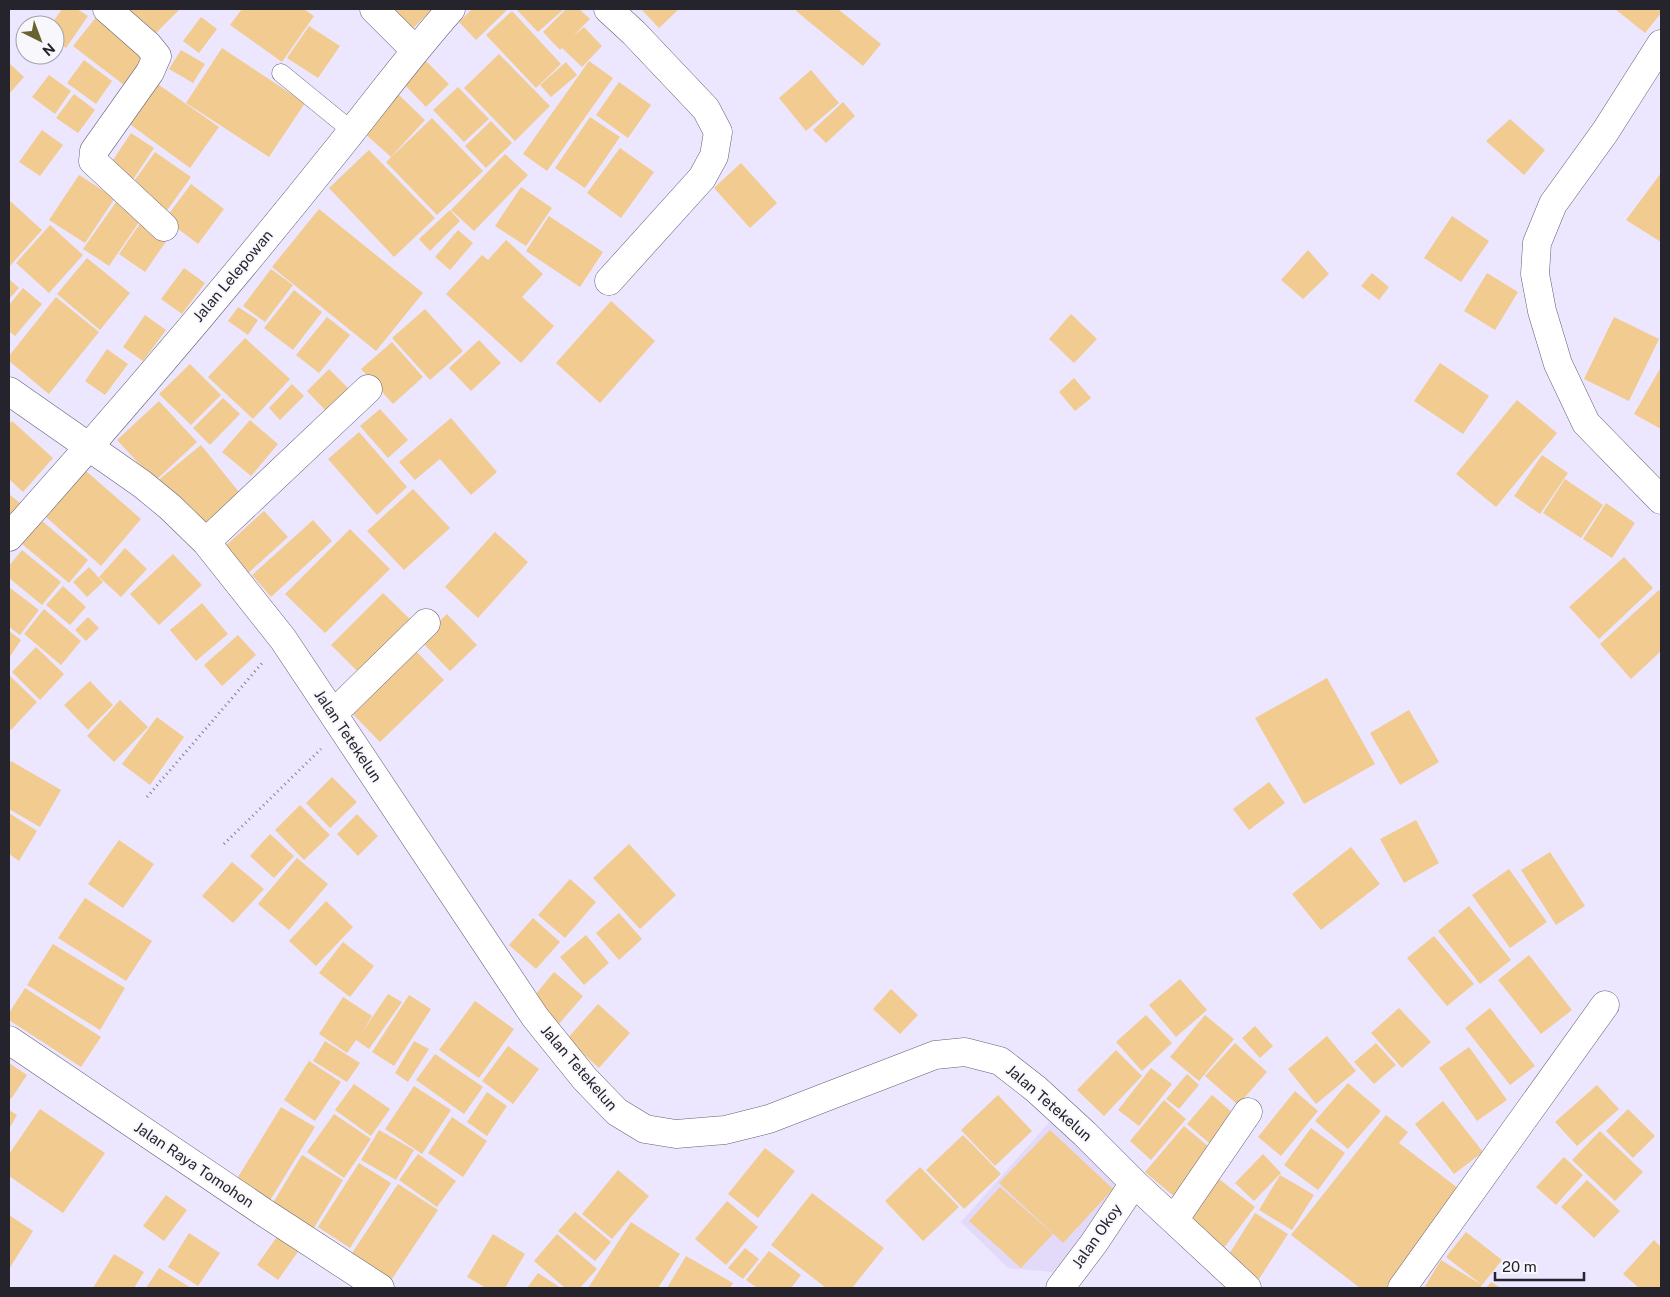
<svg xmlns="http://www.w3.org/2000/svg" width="1670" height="1297" font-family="'Public Sans',sans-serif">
	<rect width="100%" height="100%" fill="#ece6fe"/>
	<path fill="#e2daf8" d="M1053,1118L1123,1185L1053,1272L1008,1268L961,1222Z"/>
	<path fill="#f2cb91" d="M62,9H77L88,16L66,48L55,40V25H51Z
		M121,9H180L151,38Z
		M242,9H304L314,16L282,62L230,25Z
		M394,9H433L413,28Z
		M472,9H505L507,10L476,40L459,22Z
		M516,9H562L563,10L538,32Z
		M566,9H579L590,19L573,36L584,27L602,46L582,67L562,48L560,50L543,32Z
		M641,9H679L659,28Z
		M798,9H838L881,44L863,66L796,11Z
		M1615,9H1661V13L1645,33Z
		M512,11L561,64L536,88L486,35Z
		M97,16L148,55L124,85L73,46Z
		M201,17L217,29L199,53L183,41Z
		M309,26L340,46L318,78L287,58Z
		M222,48L305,103L269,157L186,103Z
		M181,50L205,64L193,83L169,69Z
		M499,54L550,106L515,141L464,88Z
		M84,60L112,81L96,104L67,83Z
		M425,60L449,84L426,107L403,83Z
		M589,61L613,78L547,171L523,154Z
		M566,62L577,75L551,97L540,85Z
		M9,63L24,77L9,94Z
		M811,70L839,103L806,131L779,98Z
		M49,75L71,91L55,114L32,97Z
		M152,80L219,127L190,168L124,120Z
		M619,82L651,105L628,138L596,115Z
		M458,87L489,119L464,142L433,110Z
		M74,94L95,110L78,133L56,118Z
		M398,94L425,120L391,157L363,132Z
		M843,102L855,116L826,143L813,130Z
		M590,117L620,137L585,188L555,168Z
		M432,118L483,171L437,215L386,162Z
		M1510,119L1545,150L1524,175L1486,141Z
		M491,121L512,143L486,168L465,146Z
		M42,130L63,145L40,176L19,162Z
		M131,133L154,148L132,181L109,166Z
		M620,148L654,172L621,218L587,193Z
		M369,150L435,218L394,257L329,188Z
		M155,152L191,177L163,216L127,191Z
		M505,154L528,175L474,231L451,210Z
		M741,163L777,203L750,228L714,188Z
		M1661,173V242L1626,220Z
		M79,175L115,198L85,243L49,220Z
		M191,184L224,209L198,244L165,219Z
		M521,187L552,208L526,246L495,226Z
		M121,195L146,212L109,266L83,249Z
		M10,201L42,230L9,267V202Z
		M319,209L423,293L376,351L272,267Z
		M450,210L460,221L430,251L419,239Z
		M549,216L603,252L580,287L526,251Z
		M1452,216L1489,241L1461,282L1424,258Z
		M141,222L167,240L145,272L119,254Z
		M50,225L83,255L49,293L16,263Z
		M458,230L473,243L450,270L435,257Z
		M506,240L543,274L522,297L554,326L521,363L446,294L482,255L488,260Z
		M1308,250L1329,274L1303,299L1281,280Z
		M87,258L130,293L100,330L57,294Z
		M184,268L205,283L182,314L161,299Z
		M271,269L293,285L265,322L243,306Z
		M1372,273L1389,287L1379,300L1361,286Z
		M1487,273L1518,292L1495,330L1464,311Z
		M9,279L19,288L9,299Z
		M23,288L42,304L15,336L9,331V305Z
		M294,290L322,312L293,350L264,328Z
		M56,297L99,332L49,394L9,361V356Z
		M611,301L655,341L600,403L556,363Z
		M238,307L258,320L248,335L228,321Z
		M425,309L463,351L430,380L392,338Z
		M1071,314L1097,339L1074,363L1049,339Z
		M145,315L166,330L143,361L123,347Z
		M327,317L350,335L319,373L296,355Z
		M1614,317L1659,339L1629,401L1584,379Z
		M245,338L290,379L253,419L208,377Z
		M479,340L501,363L471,391L449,368Z
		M392,342L423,377L393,404L361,369Z
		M107,349L128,364L105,395L85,381Z
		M1440,363L1489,396L1463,434L1414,401Z
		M190,364L221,395L191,425L159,394Z
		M1661,367V429L1634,414Z
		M329,369L348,388L325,410L307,391Z
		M1074,378L1091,398L1075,411L1059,392Z
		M292,384L304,396L280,420L269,408Z
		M223,398L240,414L210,445L193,428Z
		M1517,400L1557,433L1496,507L1456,474Z
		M159,401L197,442L155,481L117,440Z
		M380,409L408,440L388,458L360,426Z
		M451,418L497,472L471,495L440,459L415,480L399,462Z
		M250,420L278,444L251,476L222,452Z
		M12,421L53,458L23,492L9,479V424Z
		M359,432L407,487L377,515L328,459Z
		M201,445L243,497L199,534L156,482Z
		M1542,455L1568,473L1540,514L1514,496Z
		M86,471L141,519L101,566L46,517Z
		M1565,479L1603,505L1581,538L1543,513Z
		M413,489L450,528L404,570L367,531Z
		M9,494L20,503L9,517Z
		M1606,503L1635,523L1612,558L1583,539Z
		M264,511L288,537L246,575L222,549Z
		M41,520L88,560L69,583L22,544Z
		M313,520L332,541L271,597L252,575Z
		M350,529L390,569L325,633L285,594Z
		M495,532L528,562L478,618L445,587Z
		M125,548L147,569L121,597L99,577Z
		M22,550L61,582L42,605L9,578V566Z
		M173,554L202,585L159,625L130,594Z
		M1624,557L1653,588L1599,639L1569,607Z
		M89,567L103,582L87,597L73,582Z
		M63,586L86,607L70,625L46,605Z
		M9,587L39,610L20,635L9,627Z
		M1659,590L1661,593V651L1631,679L1600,644Z
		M383,593L412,621L360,674L331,645Z
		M202,603L228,634L196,661L170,630Z
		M44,609L81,641L61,665L24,634Z
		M447,614L477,645L450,671L420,640Z
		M88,617L99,628L86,641L75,630Z
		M9,631L21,640L9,658Z
		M238,635L256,655L222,686L204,665Z
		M36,647L64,674L40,700L12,672Z
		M413,648L444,680L380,742L349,710Z
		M9,675L37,702L11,730L9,728Z
		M1327,678L1375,764L1304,804L1255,718Z
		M90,681L113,705L88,730L64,705Z
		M120,700L148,727L114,762L87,736Z
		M1409,710L1439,762L1400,785L1370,733Z
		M157,717L184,737L150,785L122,764Z
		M11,761L61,790L40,827L9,809V765Z
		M332,777L357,802L330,828L306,803Z
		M1269,782L1285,803L1249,830L1233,809Z
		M300,805L330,835L304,860L275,830Z
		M9,813L37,831L19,861L9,854Z
		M357,814L378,836L358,856L337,834Z
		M1416,820L1439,863L1404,883L1380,839Z
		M270,834L294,856L274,878L250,856Z
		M119,840L154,864L123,908L88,884Z
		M629,844L676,895L640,929L593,878Z
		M1351,847L1380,884L1321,930L1292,894Z
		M1550,852L1585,906L1556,925L1521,870Z
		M297,858L328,884L289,930L258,904Z
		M232,862L264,889L233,923L202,896Z
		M1509,869L1547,922L1510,948L1472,895Z
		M570,879L596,902L565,938L538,915Z
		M85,898L152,941L126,981L58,938Z
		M326,901L353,927L316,966L289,941Z
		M1469,906L1511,960L1480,984L1438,931Z
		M619,913L642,939L619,960L596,933Z
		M533,918L560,942L536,969L509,945Z
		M586,935L609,963L584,985L560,957Z
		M1434,936L1474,984L1447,1006L1407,958Z
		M343,942L374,966L350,997L319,973Z
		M53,944L125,988L100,1030L27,985Z
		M1529,955L1572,1010L1541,1034L1498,980Z
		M554,972L583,996L559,1024L531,1000Z
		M1180,979L1207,1010L1176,1037L1149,1005Z
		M25,988L101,1037L81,1067L9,1020V1013Z
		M891,989L918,1015L900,1034L873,1009Z
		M388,994L402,1002L369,1049L356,1040L347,1053L319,1034L343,997L372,1016L361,1034Z
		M409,995L431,1009L394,1066L372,1052Z
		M475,1001L514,1029L479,1078L439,1050Z
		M598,1004L630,1033L599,1068L567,1039Z
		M1399,1008L1431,1042L1402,1068L1371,1033Z
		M1490,1008L1535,1066L1510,1085L1465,1028Z
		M1146,1015L1172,1043L1142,1071L1116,1042Z
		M1205,1015L1234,1039L1199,1081L1170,1057Z
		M1255,1026L1273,1046L1260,1058L1242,1038Z
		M1327,1036L1356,1071L1316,1104L1288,1069Z
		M325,1041L360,1063L347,1082L313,1061Z
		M414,1041L429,1049L408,1082L395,1073Z
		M1235,1043L1267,1072L1238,1105L1205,1076Z
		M1376,1043L1396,1065L1374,1084L1354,1062Z
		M508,1046L539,1069L513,1104L482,1081Z
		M1469,1047L1507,1100L1477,1121L1439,1068Z
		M1116,1050L1142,1076L1104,1116L1077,1090Z
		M435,1054L483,1087L464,1114L416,1080Z
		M309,1061L341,1082L315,1121L284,1100Z
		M9,1063L27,1075L11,1099L9,1097Z
		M1151,1068L1172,1084L1139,1126L1118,1110Z
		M1187,1074L1199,1085L1179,1109L1166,1099Z
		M1348,1083L1381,1111L1348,1149L1315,1121Z
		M354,1084L390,1109L371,1136L335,1110Z
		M1597,1085L1619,1109L1577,1146L1555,1122Z
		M414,1086L451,1110L422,1154L385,1129Z
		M1295,1091L1318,1111L1281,1156L1258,1137Z
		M487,1092L507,1106L487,1136L467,1122Z
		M998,1095L1032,1131L995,1166L961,1130Z
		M1212,1095L1240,1119L1215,1148L1187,1124Z
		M1164,1100L1186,1119L1151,1160L1130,1141Z
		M1443,1101L1483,1152L1454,1174L1415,1124Z
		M281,1107L315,1127L269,1202L235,1182Z
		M40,1109L105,1153L63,1213L9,1176V1154Z
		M1628,1109L1655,1136L1633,1158L1606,1131Z
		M9,1110L17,1115L9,1129Z
		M334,1114L371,1139L344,1178L307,1152Z
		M1386,1115L1408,1132L1399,1143L1463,1192L1387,1288H1360L1291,1235Z
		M452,1117L487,1141L463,1177L428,1153Z
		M1184,1126L1215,1152L1176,1198L1145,1172Z
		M1311,1128L1345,1153L1318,1190L1284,1165Z
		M379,1130L414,1150L396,1180L361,1160Z
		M1050,1130L1113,1189L1063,1243L999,1183Z
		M1600,1131L1643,1172L1615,1201L1572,1160Z
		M963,1135L1001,1174L964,1209L926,1170Z
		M765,1148L795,1171L758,1218L728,1194Z
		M418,1154L456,1181L437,1207L399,1180Z
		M1263,1154L1281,1173L1254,1201L1235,1183Z
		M302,1155L343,1180L312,1231L271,1206Z
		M1564,1157L1583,1175L1556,1205L1536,1187Z
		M359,1163L391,1183L350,1248L318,1227Z
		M920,1167L959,1207L923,1241L885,1201Z
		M618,1170L649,1196L612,1239L582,1214Z
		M1280,1175L1314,1195L1292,1230L1259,1210Z
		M1219,1179L1255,1207L1220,1253L1184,1225Z
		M1587,1180L1620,1211L1594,1238L1561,1207Z
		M398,1184L438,1210L392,1279L352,1253Z
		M1000,1187L1053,1234L1021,1268L969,1221Z
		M812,1193L884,1248L852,1288H826L771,1245Z
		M166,1195L187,1210L164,1241L143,1226Z
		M727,1201L758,1227L726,1265L695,1239Z
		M575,1212L611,1242L595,1261L558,1231Z
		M1255,1213L1288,1234L1259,1279L1226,1259Z
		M9,1215L33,1231L9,1269Z
		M631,1222L680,1254L658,1288H588Z
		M1466,1232L1502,1260L1482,1285L1446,1257Z
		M189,1233L220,1253L198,1286L168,1267Z
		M279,1234L300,1249L278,1280L257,1265Z
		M493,1234L525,1254L505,1288H486L467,1277Z
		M557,1234L597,1269L580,1288H565L534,1261Z
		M1654,1240L1661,1247V1287L1639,1288L1623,1274Z
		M745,1248L759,1259L743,1279L728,1268Z
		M769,1251L801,1275L791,1288H757L746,1280Z
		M114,1254L144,1272L134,1288H93Z
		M686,1256L733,1283L730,1288H667Z
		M1441,1260L1482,1285L1480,1288H1424Z
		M159,1268L191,1288H146Z
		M538,1273L561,1288H527Z
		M1491,1282L1501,1288H1486Z"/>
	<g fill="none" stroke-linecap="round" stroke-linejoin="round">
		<g stroke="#656074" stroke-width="19">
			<path id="lane" d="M281,73L352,131"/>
		</g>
		<g stroke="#656074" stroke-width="29">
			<path id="street" d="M107,9L148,45L157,56L150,72L94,151L93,161L164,227
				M374,9L415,50
				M608,9L634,33L706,109L718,132L714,156L702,178L609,281
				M1661,44L1605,132L1553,204L1537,243L1535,274L1542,311L1558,364L1586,423L1661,500
				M9,391L142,484L170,507L206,542L283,639L535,1017L585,1079L617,1112L645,1129L676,1134L725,1130L769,1119L935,1055L965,1052L1000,1061L1036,1089L1085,1134L1134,1183L1247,1288
				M9,537C120,413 228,286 332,156C372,107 409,56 451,9
				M206,542L368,389
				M334,713L426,623
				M1174,1220L1248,1112
				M1060,1288L1094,1243L1134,1183
				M1402,1288L1605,1005"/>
		</g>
		<g stroke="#656074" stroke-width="29">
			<path id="highway" d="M9,1040L265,1213L380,1288"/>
		</g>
		<path stroke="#827e8e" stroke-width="3" stroke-dasharray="1 4" stroke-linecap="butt" d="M147,797L263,662
			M224,844L321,749"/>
		<use href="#lane" stroke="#fff" stroke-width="18"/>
		<use href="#street" stroke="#fff" stroke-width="28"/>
		<use href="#highway" stroke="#fff" stroke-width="28"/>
	</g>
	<g text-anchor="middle" stroke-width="4" stroke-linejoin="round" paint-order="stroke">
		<g font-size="15" fill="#25232b" stroke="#f8f7fc">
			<text transform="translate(233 276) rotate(-50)" y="5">Jalan Lelepowan</text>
			<text transform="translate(348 736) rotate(56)" y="5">Jalan Tetekelun</text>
			<text transform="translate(579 1068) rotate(49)" y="5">Jalan Tetekelun</text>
			<text transform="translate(1049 1103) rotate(41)" y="5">Jalan Tetekelun</text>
			<text transform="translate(194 1165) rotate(34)" y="5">Jalan Raya Tomohon</text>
			<text transform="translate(1097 1236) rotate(-55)" y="5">Jalan Okoy</text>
		</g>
	</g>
	<rect width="1670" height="1297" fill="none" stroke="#25232b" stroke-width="20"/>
	<g transform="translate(40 40) rotate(138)"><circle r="24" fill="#f8f7fc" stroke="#a4a2a8"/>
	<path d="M0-4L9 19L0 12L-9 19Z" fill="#686330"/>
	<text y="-8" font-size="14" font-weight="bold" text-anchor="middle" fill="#25232b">N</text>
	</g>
	<path d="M1495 1272v8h89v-8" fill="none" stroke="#25232b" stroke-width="2.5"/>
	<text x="1502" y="1272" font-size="15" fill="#25232b" stroke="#f8f7fc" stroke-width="4" paint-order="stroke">20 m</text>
</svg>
